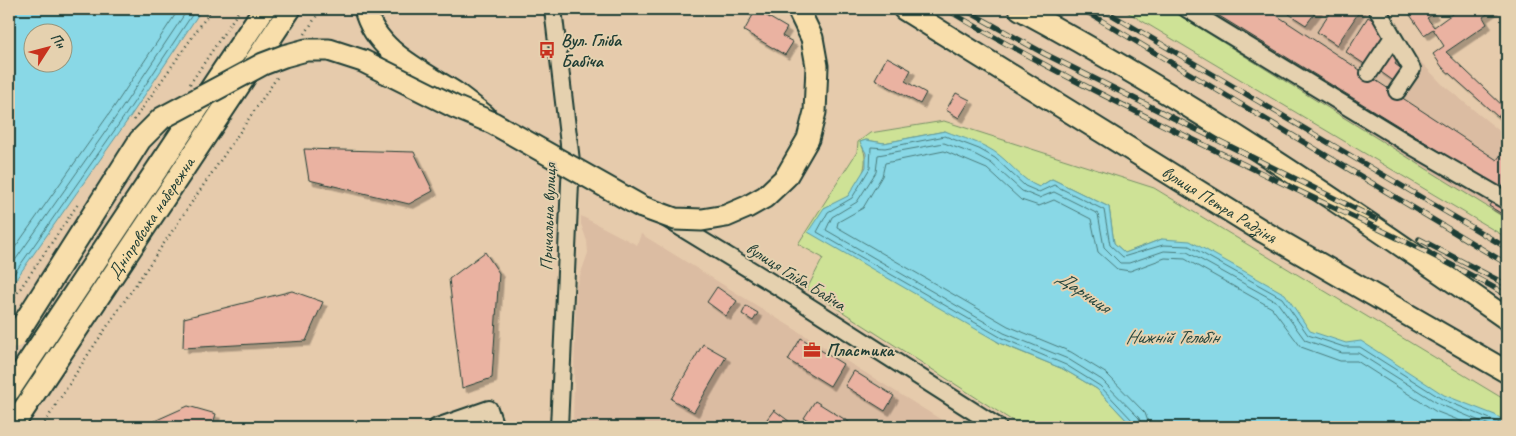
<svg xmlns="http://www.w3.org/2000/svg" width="1516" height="436" font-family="Caveat,sans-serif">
	<defs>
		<filter id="shadow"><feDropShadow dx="4.5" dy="4.5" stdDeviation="0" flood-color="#0004"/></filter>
	</defs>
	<rect width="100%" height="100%" fill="#e6cbac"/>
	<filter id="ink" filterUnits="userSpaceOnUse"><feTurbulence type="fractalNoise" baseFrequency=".02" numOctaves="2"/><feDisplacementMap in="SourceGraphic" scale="10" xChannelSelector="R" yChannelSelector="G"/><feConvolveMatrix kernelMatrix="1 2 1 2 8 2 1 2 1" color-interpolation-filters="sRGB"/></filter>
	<g filter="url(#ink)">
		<path fill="#dbbca2" d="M1169,9H1383L1391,25L1419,60L1443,85L1507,137V219Z
			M581,216L637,245L641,234L953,427H573L576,287L588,253L587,241L581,224Z"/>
		<path fill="#cee296" stroke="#769065" d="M1122,9H1169L1507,219V238Z
			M944,121L1154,188L1507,401V427H1402L1162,239L1125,253L1114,243L1109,207L1052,179L1039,187L1029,183L1014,170L945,131L884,143L866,140L860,142C871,161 863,179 849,195C843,201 832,204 824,208L999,343L1063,369L1097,389L1133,427H1022L807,289L823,258L798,244L857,152L858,142L870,133Z"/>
		<path fill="#89d8e6" stroke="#5f9a9f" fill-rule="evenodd" d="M9,9H202L130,117L9,289ZM32,32H62V62H32Z
			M945,131C962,138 984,143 999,155C1013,166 1022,180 1039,187L1052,179L1109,207L1114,243L1125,253L1162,239L1190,241L1285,294L1310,331L1346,343L1361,341L1444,395L1495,415L1507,422V427H1133L1097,389L1063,369L1000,343L808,232L824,208L848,196L866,167V153L860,142L866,140L884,143Z"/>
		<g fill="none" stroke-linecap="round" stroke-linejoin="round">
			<path stroke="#497b7b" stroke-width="1" d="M9,256L114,107L179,9
				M9,269L120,111L188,9
				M9,281L126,114L196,9
				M1136,427L1134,422L1100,386L1066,365L1002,338L817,232L828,212L852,198L870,168L871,147L885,148L945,136L979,149L995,158L1025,186L1039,192L1054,185L1104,210L1110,245L1123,257L1163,245L1189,246L1282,298L1308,335L1344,347H1360L1442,399L1507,426
				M1142,427L1139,418L1102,380L1068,359L1004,333L826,230L832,217L857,202L876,172L878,155L944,143L976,155L991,163L1022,191L1039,198L1054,192L1098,214L1104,247L1120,263H1129L1164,251L1187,252L1277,302L1305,340L1342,353H1358L1439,404L1494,427
				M1150,427L1145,413L1107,374L1071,352L1008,326L837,227L838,222L863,208L882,176L885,163L944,151L987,169L1021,200L1039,206L1054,200L1091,219L1098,252L1117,269L1130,271L1165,258L1185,259L1272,308L1301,347L1340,361H1357L1435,411L1476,427"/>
		</g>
		<path fill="#eab2a1" stroke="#1f3d34" filter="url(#shadow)" d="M743,9H768L765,15L787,28L782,36L793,42L785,55L744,31L753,15Z
			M1208,9H1267L1497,160L1507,146V179L1501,189Z
			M1293,9H1318L1306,25L1289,14Z
			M1332,9H1361L1337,45L1317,32Z
			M1406,9H1430L1434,14L1427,18L1434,27L1459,9H1494L1483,17L1487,24L1446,52L1505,108L1498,117L1442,67L1433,54L1444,46L1433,29L1424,35Z
			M1368,17L1382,26L1378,32L1384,36L1366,65L1346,52Z
			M1389,53L1398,59L1395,64L1403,70L1395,82L1378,70Z
			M887,57L911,70L905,81L926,93L920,104L875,79Z
			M956,93L970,100L959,118L946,110Z
			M304,149L414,152L433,191L409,204L309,180Z
			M1493,199L1507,207V217L1489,206Z
			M485,252L499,273L492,378L462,388L449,279Z
			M717,287L737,301L726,316L707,302Z
			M292,291L323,302L306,341L183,348L184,318Z
			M746,306L758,313L753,321L742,314Z
			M801,338L843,364L830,386L788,360Z
			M703,344L726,357L694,412L671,399Z
			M854,371L894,396L885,411L845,386Z
			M815,401L857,427H820L804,418Z
			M188,406L216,414L212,427H141Z
			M774,410L790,422L786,427H761Z"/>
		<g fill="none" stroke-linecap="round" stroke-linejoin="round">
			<g stroke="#1f3d34" stroke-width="20">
				<path id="minor" d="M553,9L571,161L559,427
					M1187,9L1412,146L1507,201
					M1393,37L1412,69L1397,91
					M1369,73L1393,37L1377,9
					M667,219L777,286L998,427
					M437,427L489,409L495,427"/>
			</g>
			<g stroke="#1f3d34" stroke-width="25">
				<g id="major">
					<path d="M365,9C375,51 421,71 454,92C465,100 475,108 485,116"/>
					<path id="s1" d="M904,9L1264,232L1507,372"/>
					<path d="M1020,9C1190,100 1349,208 1507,319"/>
					<path d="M9,391L264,9"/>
					<path id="s2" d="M12,427L290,9"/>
				</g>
			</g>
			<path stroke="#1f3d34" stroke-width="2.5" stroke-dasharray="1 4" stroke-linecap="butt" d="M305,34L321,9
				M190,84L240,9
				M134,120L212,9
				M9,305L78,204
				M42,427L87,356L278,76"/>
			<use href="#minor" stroke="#e5d1af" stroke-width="16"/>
			<use href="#major" stroke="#f8deab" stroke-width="21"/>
			<g stroke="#1f3d34" stroke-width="5.5">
				<path id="rail" d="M946,9C1051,72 1163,125 1274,179C1352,217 1432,252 1507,295
					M964,9L1045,54L1376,219
					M1082,9L1507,264
					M1102,9L1507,248
					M1419,239L1507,285"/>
			</g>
			<use href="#rail" stroke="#e5d1af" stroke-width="4" stroke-dasharray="11" stroke-linecap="butt"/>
			<g stroke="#1f3d34" stroke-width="25" stroke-linecap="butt">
				<path id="major-bridge" d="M15,337L140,140L162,118L263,64L284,56L306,50H329L363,61L455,107L493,123L642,207L675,219L702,220L726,216L747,207L765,197L786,177L808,139L815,112L817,66L812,38L798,9"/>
			</g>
			<use href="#major-bridge" stroke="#f8deab" stroke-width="21"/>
		</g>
	</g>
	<defs>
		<g id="bus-bare" transform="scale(1.35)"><path d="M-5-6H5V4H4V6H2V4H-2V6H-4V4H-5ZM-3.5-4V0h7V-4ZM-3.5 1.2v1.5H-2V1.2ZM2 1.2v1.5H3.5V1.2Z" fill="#c8321e" stroke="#e5d1af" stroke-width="2.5" paint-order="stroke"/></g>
		<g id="office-bare" transform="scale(1.35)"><path d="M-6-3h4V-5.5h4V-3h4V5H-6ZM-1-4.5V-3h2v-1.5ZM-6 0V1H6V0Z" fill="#c8321e" stroke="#e5d1af" stroke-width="2.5" paint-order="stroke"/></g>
	</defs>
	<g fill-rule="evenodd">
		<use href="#bus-bare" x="547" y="50"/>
		<use href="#office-bare" x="812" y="350"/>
	</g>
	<g text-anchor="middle" stroke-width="4" stroke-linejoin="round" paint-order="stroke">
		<g font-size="18" font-weight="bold" fill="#1f3d34" stroke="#e5d1af" text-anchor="start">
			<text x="561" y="46">Вул. Гліба<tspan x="561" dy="21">Бабіча</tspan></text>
			<text x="826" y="356">Пластика</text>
		</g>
		<g font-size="18" fill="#1f3d34" stroke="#e5d1af">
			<text dy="6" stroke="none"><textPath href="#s1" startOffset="371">вулиця Петра Радзіня</textPath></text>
			<text dy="6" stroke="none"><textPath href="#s2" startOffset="251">Дніпровська набережна</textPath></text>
			<text transform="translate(548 217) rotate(-88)" y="6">Причальна вулиця</text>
			<text transform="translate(796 276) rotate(32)" y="6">вулиця Гліба Бабіча</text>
		</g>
		<g font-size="19" font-style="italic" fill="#24453d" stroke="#e5d1af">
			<text transform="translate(1084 291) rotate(34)" y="7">Дарниця</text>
			<text x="1172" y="343">Нижній Тельбін</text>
		</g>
	</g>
	<rect width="1516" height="436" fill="none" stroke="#e5d1af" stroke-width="30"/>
	<rect x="15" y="15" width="1486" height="406" fill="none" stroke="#1f3d34" stroke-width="2" filter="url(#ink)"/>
	<g transform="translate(48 48) rotate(54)"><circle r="24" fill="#e5d1af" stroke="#96967e"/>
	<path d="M0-4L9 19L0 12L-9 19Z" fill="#c8321e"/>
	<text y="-8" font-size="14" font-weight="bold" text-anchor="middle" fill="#1f3d34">Пн</text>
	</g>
</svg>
